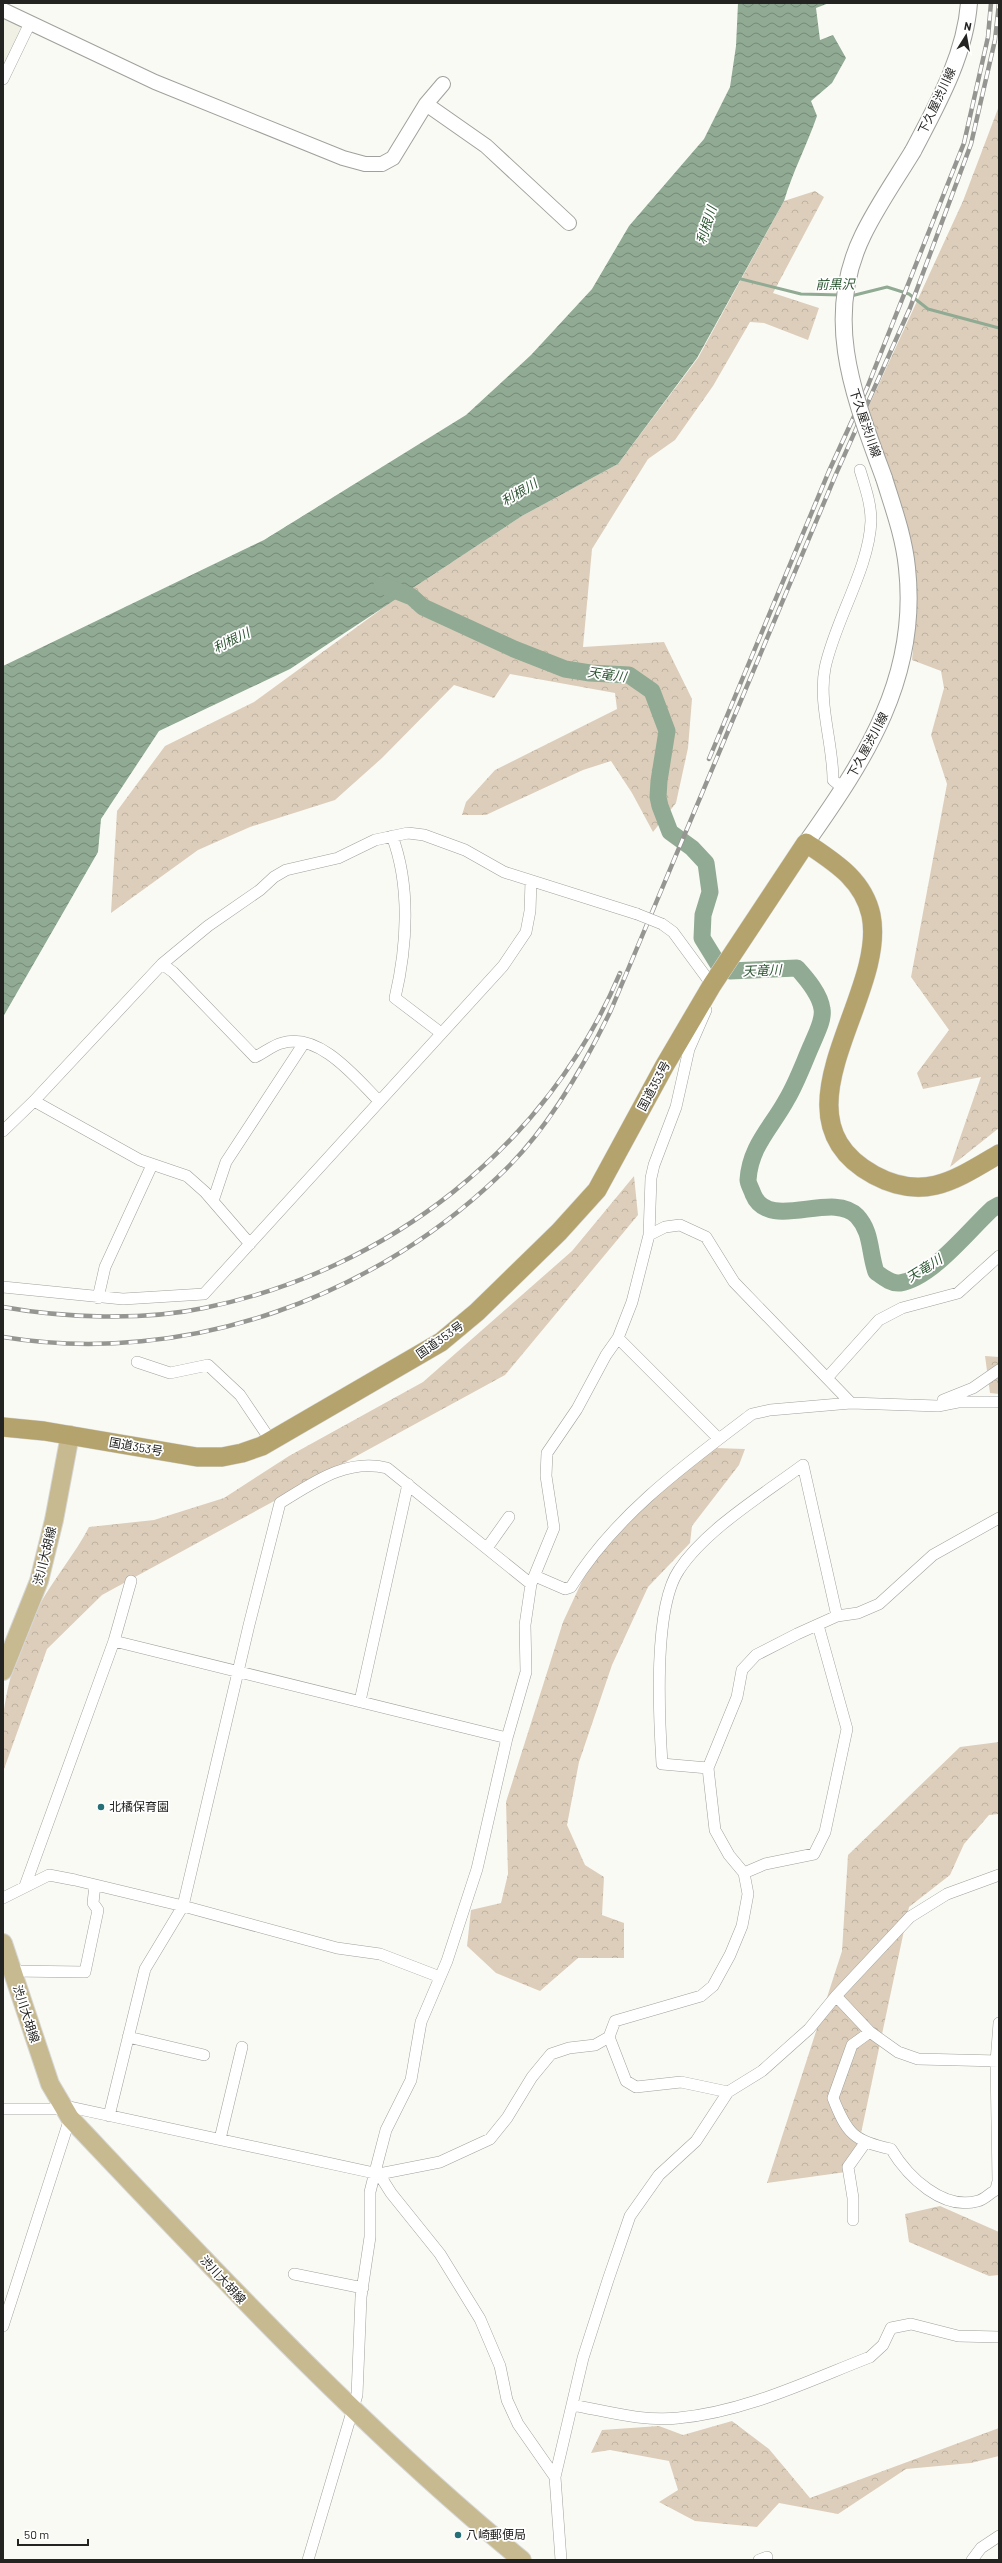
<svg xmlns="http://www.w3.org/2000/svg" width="1002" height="2563" font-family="Barlow,'Noto Sans JP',sans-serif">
	<defs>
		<pattern id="forest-crowns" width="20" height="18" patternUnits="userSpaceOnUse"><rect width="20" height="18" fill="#ddcebb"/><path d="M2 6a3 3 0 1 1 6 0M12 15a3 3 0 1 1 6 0" fill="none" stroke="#bdb1a0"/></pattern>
		<pattern id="water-waves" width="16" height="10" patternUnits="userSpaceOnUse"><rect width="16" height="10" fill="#90aa93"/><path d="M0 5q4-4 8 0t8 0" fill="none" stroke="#758a78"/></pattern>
	</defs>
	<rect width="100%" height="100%" fill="#fafaf5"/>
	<path fill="#f0f1e4" d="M3,16L22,25L23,29L3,72Z"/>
	<path fill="url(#forest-crowns)" d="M999,106V1128L950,1167L981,1077L923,1089L917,1073L949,1030L911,977L947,784L931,735L944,688L941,671L912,660L916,617L914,562L867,410L963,201Z
		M815,191L824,197L773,293L819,308L808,340L764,323L750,322L713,386L675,440L648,459L592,549L583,647L664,642L692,699L688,748L676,803L653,832L632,793L611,761L583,770L486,815H462L466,802L495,770L617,709L615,693L510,674L494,698L454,685L382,758L335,800L250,827L198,850L111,913L117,811L165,746L254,702L387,605L522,516L618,464L698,358L784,201Z
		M634,1176L638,1215L505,1375L102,1595L47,1649L3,1772C3,1754 2,1737 3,1720C6,1682 22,1636 40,1604C55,1577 75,1554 89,1527L154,1520L224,1498L289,1456L423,1382L572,1251Z
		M985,1356L999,1357V1394L990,1393Z
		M716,1448L745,1449L739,1465L692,1526L690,1543L648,1587L612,1665L579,1762L567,1825L585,1865L604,1877L602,1915L624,1923V1958H578L540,1991L496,1973L467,1946L471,1910L501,1903L508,1874L506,1802L563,1622L590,1564L657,1493Z
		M999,1742V1814L989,1815L964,1844L950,1875L909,1907L853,2171L767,2183L842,1951L848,1855L960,1747Z
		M940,2206L999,2232V2275L989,2276L909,2242L905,2214Z
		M732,2421L769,2449L810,2498L999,2428V2456L971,2463L906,2469L838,2514L779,2503L757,2527L695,2521L659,2502L678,2490L669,2461L610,2450L591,2453L602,2430L659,2426L683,2435Z"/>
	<path fill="url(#water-waves)" d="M738,3H829L816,8L820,40L833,35L846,58L832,83L811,101L817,116C807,145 793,171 784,201L697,358L618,464L522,516L290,669L159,731L101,819L98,852L3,1017V666L264,540L466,415L531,355L592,289L629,226L704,139L730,87L736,46Z"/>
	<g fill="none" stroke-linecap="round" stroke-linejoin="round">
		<path stroke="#90aa93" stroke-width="3" d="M737,278L801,294L841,295
			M851,296L887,287L909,294L928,309L999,328"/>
		<path stroke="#90aa93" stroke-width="17" d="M382,585L412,597L423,607L514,649L565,669L590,673L629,675L652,691L667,731L659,781L658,797L660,806L670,832L692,848L706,863L710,892L703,915L702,938L718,964L730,971L797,968C807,979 820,994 822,1009C824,1020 816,1034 812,1044C804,1062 797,1082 787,1099C772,1127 750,1146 748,1180C748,1184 752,1190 753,1194C769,1233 832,1190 857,1216C872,1232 869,1252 876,1272C883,1277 891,1284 900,1283C932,1278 969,1230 992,1209L999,1205"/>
		<g stroke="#a0a19c" stroke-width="12">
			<path id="minor" d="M3,79L30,23
				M844,789L833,780C833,743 818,704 825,668C835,620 869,569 871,521C871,503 865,487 860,470
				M392,836C411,886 407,947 395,998L441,1033
				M662,924L673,932L712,985V990
				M162,964L173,972L255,1057C264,1053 273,1045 282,1043C320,1032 356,1078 379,1101
				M34,1101L140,1160L187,1176L205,1192L250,1244
				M3,1131L34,1101L162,964L208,926L260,890L274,877L286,870L338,858L375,840L408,833L424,835L465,850L504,872L637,914
				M213,1201L226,1162L304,1043
				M649,1235L665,1227L680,1225L706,1237L734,1282L851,1403
				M3,1287L123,1299L204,1294L503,966L526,932L530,911L531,881
				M98,1298L105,1267L152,1165
				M618,1338L719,1439
				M137,1362L170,1373L208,1365L240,1395L271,1441
				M827,1378L879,1320L902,1308L958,1293L999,1256
				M943,1400L973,1388L999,1370
				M487,1548L509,1517
				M535,1576L565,1589L571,1587C614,1516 687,1463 752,1414L770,1410L851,1403L938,1406L958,1402H999
				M114,1641L507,1738
				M360,1701L408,1484
				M708,1768L662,1764C659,1717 653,1608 679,1570C705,1530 764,1494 803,1465L837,1616
				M744,1873L765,1864L814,1854L825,1832L847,1729L818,1625
				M25,1886L114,1641L131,1581
				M3,1898L49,1875L75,1880L183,1906L337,1948L380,1954L440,1977
				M12,1971L85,1972L98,1910L93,1903L95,1885
				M836,1996L870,2032L898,2052L918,2059L999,2061
				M870,2032L852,2045L833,2098C847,2134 854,2141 891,2149C908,2177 943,2211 978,2201C986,2199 991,2191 999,2189
				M128,2037L204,2055
				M609,2037L626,2081L636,2087L681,2082L728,2092
				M61,2105L379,2174L440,2162L490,2139L507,2118L532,2077L551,2054L569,2048L595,2045L609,2037L615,2021L701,1996L713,1986L730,1955L742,1926L748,1894L744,1873L729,1855L715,1830L708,1768L737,1697L742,1670L756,1655L797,1634L837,1616L858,1613L879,1604L933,1555L999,1518
				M3,2109H64
				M109,2116L145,1969L183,1906L249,1625L280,1503C313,1483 346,1458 387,1468L531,1584
				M220,2139L242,2047
				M379,2174L391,2193L440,2254L480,2319L500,2366L507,2400L518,2424L555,2477L561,2560
				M996,2189L998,2181L996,2062L999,2023
				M853,2220V2198L848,2167L865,2143
				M294,2274L363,2288
				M3,2326L70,2118
				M572,2405C606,2411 643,2422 678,2418C745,2412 808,2381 870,2357L883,2345L891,2328L911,2324L958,2336L999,2337
				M555,2477L583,2358L608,2280L630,2216L659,2175L696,2141L728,2092L762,2071L809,2029L836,1996L910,1917L947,1894L999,1875
				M308,2560L357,2395L361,2297L370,2237V2192L375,2172L386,2130L411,2080L421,2022L447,1961L477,1869L507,1738L526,1672L525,1625L531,1584L554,1528L546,1476L547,1453L577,1409L606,1355L618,1338L632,1302L649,1235L651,1178L654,1165L676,1107L689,1049L706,1010
				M759,2560L767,2557
				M972,2560L981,2548L999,2536"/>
		</g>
		<g stroke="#a0a19c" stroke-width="16">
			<path id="tertiary" d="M3,10L155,82L343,158L365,164H382L393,158L426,104L443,84
				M426,104L486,146L569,223"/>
		</g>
		<g stroke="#a0a19c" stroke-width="18">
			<path id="secondary" d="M913,151C937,105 965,56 969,3
				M806,843C866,758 919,677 907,568C904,537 893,507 884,478"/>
		</g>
		<g stroke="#d7d7d7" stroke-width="20">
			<path id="primary" d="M3,1671L39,1581L54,1520L70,1435
				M3,1943L50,2084L70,2118C215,2271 359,2426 522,2560"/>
		</g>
		<g stroke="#d7d7d7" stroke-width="20">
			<path id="trunk" d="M3,1427L44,1431L197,1457H222L242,1453L262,1446L441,1342L477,1312L559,1232L597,1190L665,1065L712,985L806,843C834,862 863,879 871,915C888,997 766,1116 874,1175C924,1202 955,1180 999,1154"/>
		</g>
		<use href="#minor" stroke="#fff" stroke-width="11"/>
		<use href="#tertiary" stroke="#fff" stroke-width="14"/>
		<use href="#secondary" stroke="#fff" stroke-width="16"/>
		<use href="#primary" stroke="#c7ba91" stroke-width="18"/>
		<use href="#trunk" stroke="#b4a36c" stroke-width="19"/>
		<g stroke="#959592" stroke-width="4.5">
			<path id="rail" d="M709,759L829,471L867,388L964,143L988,37L991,3
				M3,1307C64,1318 143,1321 204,1308C387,1271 547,1147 620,973
				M3,1337C187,1367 379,1297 510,1165C553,1121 585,1064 611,1010L836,474L910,308L971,144L995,40L999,3"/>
		</g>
		<use href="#rail" stroke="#fff" stroke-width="3" stroke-dasharray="9" stroke-linecap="butt"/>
		<g stroke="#a0a19c" stroke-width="12" stroke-linecap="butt">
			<path id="minor-bridge" d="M637,914L662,924"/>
		</g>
		<g stroke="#a0a19c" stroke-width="18" stroke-linecap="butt">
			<path id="secondary-bridge" d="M884,478C854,396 822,319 863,235C877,206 896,179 913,151"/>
		</g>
		<use href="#minor-bridge" stroke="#fff" stroke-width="11"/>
		<use href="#secondary-bridge" stroke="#fff" stroke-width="16"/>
	</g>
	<g fill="#256f76" stroke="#fff" stroke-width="1.5">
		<circle cx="101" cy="1807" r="4"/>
		<circle cx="458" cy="2535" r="4"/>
	</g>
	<g text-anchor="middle" stroke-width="3.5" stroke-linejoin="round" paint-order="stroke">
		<g font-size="12" fill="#232321" stroke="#fff">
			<text transform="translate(937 101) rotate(-65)" y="4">下久屋渋川線</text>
			<text transform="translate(865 423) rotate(71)" y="4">下久屋渋川線</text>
			<text transform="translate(868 745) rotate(-62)" y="4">下久屋渋川線</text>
			<text transform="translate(654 1086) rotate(-62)" y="4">国道353号</text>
			<text transform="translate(440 1340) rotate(-35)" y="4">国道353号</text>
			<text transform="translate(136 1447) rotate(10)" y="4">国道353号</text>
			<text transform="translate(45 1556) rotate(-76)" y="4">渋川大胡線</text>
			<text transform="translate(26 2014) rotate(72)" y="4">渋川大胡線</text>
			<text transform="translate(223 2280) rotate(47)" y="4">渋川大胡線</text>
		</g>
		<g font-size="12" fill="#232321" stroke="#fff" text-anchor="start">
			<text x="109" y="1811">北橘保育園</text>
			<text x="466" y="2539">八崎郵便局</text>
		</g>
		<g font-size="13" font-style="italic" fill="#2e5734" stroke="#fff">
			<text transform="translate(706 225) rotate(-73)" y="5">利根川</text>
			<text transform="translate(835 284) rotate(-1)" y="5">前黒沢</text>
			<text transform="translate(519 492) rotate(-31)" y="5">利根川</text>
			<text transform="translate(231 640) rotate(-26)" y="5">利根川</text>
			<text transform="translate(607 674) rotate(8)" y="5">天竜川</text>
			<text transform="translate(762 970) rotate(-2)" y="5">天竜川</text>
			<text transform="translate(924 1268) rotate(-32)" y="5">天竜川</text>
		</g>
	</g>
	<rect width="1002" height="2563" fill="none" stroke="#232321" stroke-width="8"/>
	<g transform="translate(966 36) rotate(11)" stroke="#ffffff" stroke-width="3" paint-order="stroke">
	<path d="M0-3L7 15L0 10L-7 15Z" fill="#232321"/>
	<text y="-6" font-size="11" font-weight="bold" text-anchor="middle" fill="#232321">N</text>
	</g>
	<path d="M18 2539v6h70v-6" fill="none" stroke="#232321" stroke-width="2"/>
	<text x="24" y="2539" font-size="12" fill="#232321" stroke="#ffffff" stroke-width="3" paint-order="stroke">50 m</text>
</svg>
